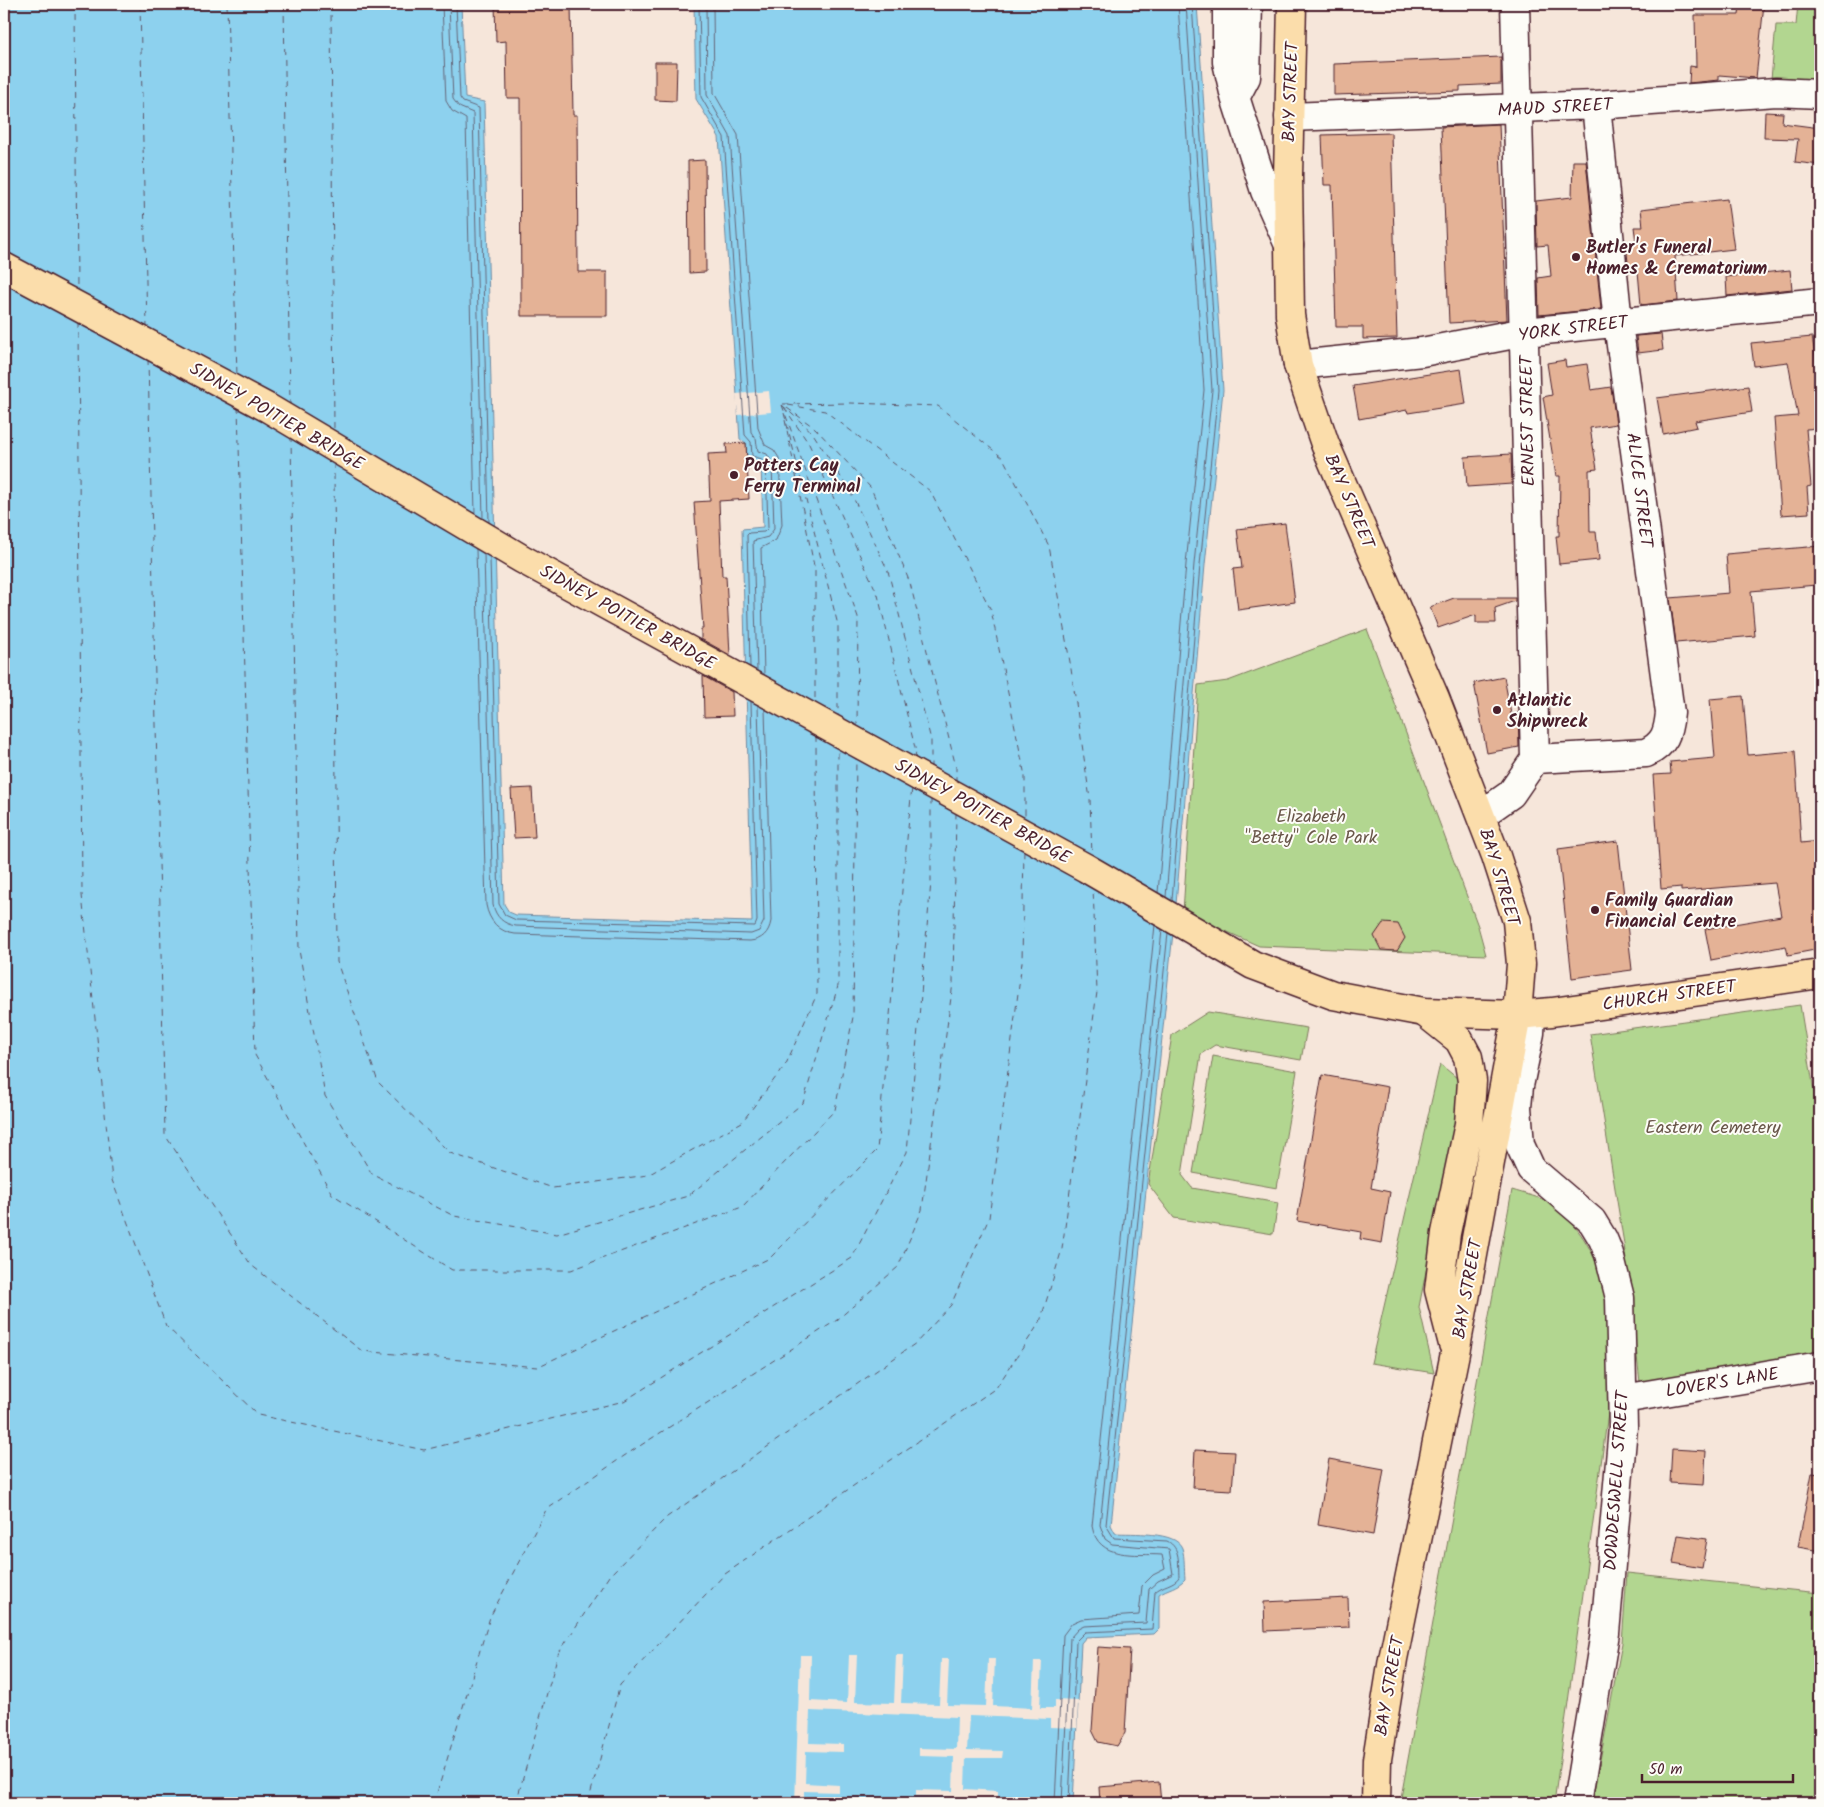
<svg xmlns="http://www.w3.org/2000/svg" width="1824" height="1807" font-family="Kalam,sans-serif">
	<rect width="100%" height="100%" fill="#f6e6da"/>
	<filter id="ink" filterUnits="userSpaceOnUse"><feTurbulence type="fractalNoise" baseFrequency=".02" numOctaves="2"/><feDisplacementMap in="SourceGraphic" scale="10" xChannelSelector="R" yChannelSelector="G"/><feConvolveMatrix kernelMatrix="1 2 1 2 8 2 1 2 1" color-interpolation-filters="sRGB"/></filter>
	<g filter="url(#ink)">
		<path fill="#b2d690" stroke="#7e7a5e" d="M1798,4H1820V82L1771,79L1776,25H1796Z
			M1367,629L1478,926L1486,955L1259,946L1183,912L1198,685L1228,681Z
			M1800,1005L1820,1127V1354L1640,1382L1624,1244L1590,1034Z
			M1208,1012L1307,1028L1301,1060L1215,1045L1201,1054L1182,1175L1192,1188L1278,1203L1273,1234L1174,1218L1148,1184L1172,1035Z
			M1213,1056L1297,1071L1277,1188L1193,1173Z
			M1440,1064L1463,1083L1419,1307L1434,1373L1371,1363Z
			M1512,1190C1524,1194 1541,1197 1551,1204C1607,1246 1609,1307 1614,1370L1554,1803H1400Z
			M1627,1573L1820,1593V1803H1592L1622,1643Z"/>
		<path fill="#8dd1ee" stroke="#728aa0" d="M4,4H461L465,98L484,102L504,904L509,912L516,915L752,922L742,529L763,527L761,463L747,462L746,443L740,439L719,137L696,99L694,4H1197L1223,390L1205,565L1176,904L1111,1525L1115,1533C1131,1534 1176,1531 1182,1548C1185,1557 1184,1570 1185,1579C1177,1588 1168,1588 1159,1594V1629L1154,1634L1086,1637L1081,1643L1073,1803H4Z"/>
		<path fill="#f6e6da" d="M769,391L771,412L738,415L736,394Z
			M800,1655H811L810,1701L847,1703L849,1655H857L855,1702L894,1703L896,1655H903L901,1703L939,1704L941,1659H949L947,1705L986,1706L988,1659H995L993,1706L1032,1708L1034,1661H1042L1040,1708H1055V1700L1078,1701L1077,1728L1050,1727V1719L969,1716L967,1750L1003,1751L1002,1758H966L965,1789L998,1791V1799L964,1798V1803H953V1797L916,1796V1790L953,1791L954,1757L919,1756V1748L956,1749L957,1717L810,1711L809,1743L843,1744V1752L806,1751L805,1783L839,1785V1792L804,1791V1803H795Z"/>
		<g fill="none" stroke-linecap="round" stroke-linejoin="round">
			<path stroke="#656679" stroke-width="1" d="M442,4L446,101L452,111L466,119L475,514
				M449,4L453,99L459,107L473,113L483,518
				M456,4L460,98L463,102L479,108L489,522
				M699,4L701,97L724,137L745,435L751,442L752,456L762,459L766,464L768,528L764,532L749,533L747,535L750,667
				M706,4L707,95L730,136L751,432L756,439L758,451L767,454L772,463L774,529L768,537L753,541L757,670
				M713,4L714,93L738,135L758,428L765,445L774,450L779,458L782,525L776,540L761,548L764,675
				M476,549L486,905C489,921 499,932 515,934L750,941C762,940 769,933 771,921L765,709
				M484,554L493,905C496,917 503,924 516,926L751,934L759,931L764,921L758,705
				M490,558L499,904L505,915L516,920L755,926L757,921L751,702
				M1158,893L1186,564L1204,390L1178,4
				M1166,897L1194,564L1212,390L1186,4
				M1172,900L1200,565L1218,390L1192,4
				M1055,1803L1063,1635L1072,1623L1081,1619L1139,1615L1142,1586L1153,1575L1165,1569L1162,1555C1136,1553 1098,1561 1092,1526L1155,925
				M1062,1803L1070,1638L1078,1629L1084,1626L1146,1623L1149,1589L1158,1581L1173,1574L1169,1549L1112,1544L1105,1539L1100,1525L1162,930
				M1069,1803L1076,1641L1085,1632L1152,1629L1155,1592C1162,1585 1174,1585 1179,1577C1178,1563 1181,1548 1167,1541L1114,1538L1106,1525L1168,933"/>
			<path stroke="#5e5466" stroke-width="1" stroke-dasharray="6 5" stroke-linecap="butt" d="M75,4L77,290
				M140,4L147,328
				M227,4L237,377
				M284,4L290,405
				M331,4L334,431
				M78,322L82,895L112,1180L166,1326L258,1415L424,1450L624,1401L852,1258L907,1152L931,882V800
				M148,359L165,1135L251,1265L362,1351L537,1367L770,1258L877,1150L912,787
				M783,404L851,403L938,406L1003,458L1049,546L1070,662L1090,799L1092,856
				M782,405L812,432L851,493L888,571L931,740V768
				M782,405L858,617L857,728
				M788,405L825,411L930,491L991,610L1025,776V819
				M238,406L255,1055L332,1194L452,1270H571L742,1207L835,1110L853,1017L856,757
				M784,407L809,444L878,595L916,752L915,758
				M787,408L815,428L871,488L910,583L956,767V781
				M784,413L838,625V717
				M785,420L815,571V706
				M291,436L299,950L325,1096L372,1174L454,1216L557,1234L688,1196L803,1103L838,986V748
				M334,463L337,962L378,1082L450,1153L553,1188L648,1175L742,1122L786,1064L817,994L816,735
				M434,1803L490,1617L546,1510L624,1456L837,1320L898,1267L922,1210L953,983L956,813
				M516,1803L558,1654L609,1576L667,1517L916,1343L951,1305L989,1218L1022,962L1024,848
				M588,1803L620,1685L725,1574L996,1388L1040,1322L1062,1249L1097,992L1093,887"/>
		</g>
		<path fill="#e4b296" stroke="#4a1f2b" d="M495,4H571L573,115H577L578,272H607V316H521L520,98H507L506,41L496,42Z
			M1740,4H1764L1756,78L1719,75V80L1689,83L1690,66L1696,67L1695,15H1739Z
			M1501,57V84L1460,86V91L1334,95V64Z
			M655,62H677L676,101L655,100Z
			M1765,112L1783,113L1782,123L1820,128V165L1795,162L1798,139L1764,138Z
			M1499,124L1507,320L1449,323L1441,127Z
			M1391,133L1397,338L1363,339V327H1336L1332,185H1324L1322,135Z
			M705,160L706,272L689,273L688,161Z
			M1573,161H1586L1601,309L1539,315L1538,278L1551,276L1548,245L1537,246L1536,201L1572,197Z
			M1727,199L1734,249L1675,256L1678,301L1641,305L1638,271L1629,272L1626,243L1636,242L1634,227H1643L1641,209Z
			M1790,270L1792,289L1727,296L1726,277Z
			M1661,334L1663,350L1638,353L1636,336Z
			M1812,337L1818,371H1820V428L1806,429L1811,486L1807,487L1809,513L1781,515L1774,418L1798,416L1788,362L1754,366L1751,343Z
			M1565,360L1566,367L1587,364L1591,390L1611,387L1616,424L1590,428L1597,469L1589,470L1590,532H1596L1599,560L1559,564L1556,536H1559L1560,476H1556L1543,397L1552,395L1547,363Z
			M1461,369L1466,404L1408,413L1407,410L1359,419L1353,386Z
			M1748,386L1752,412L1695,421L1697,427L1663,434L1657,398Z
			M746,443L749,499L719,501L722,576H726L730,655L701,639V629H703L694,502L710,501L708,454L727,453L726,444Z
			M1511,454L1512,484L1467,487L1465,457Z
			M1285,523L1295,602L1238,610L1233,569L1242,568L1237,529Z
			M1820,546V579L1816,580V585L1751,591L1755,636L1676,643L1670,598L1729,593L1726,554Z
			M1454,598H1515V601L1495,608L1496,623H1476V615L1438,628L1430,607Z
			M703,676L732,692L733,716L704,717Z
			M1504,677L1511,714L1518,713L1519,747L1487,753L1474,683Z
			M1743,696L1748,755L1795,751L1801,843L1820,841V949L1788,955L1786,946L1711,960L1705,929L1781,916L1775,883L1681,891V887L1661,889L1653,775L1671,774L1670,762L1715,758L1710,699Z
			M532,788L535,837L514,838L511,789Z
			M1618,841L1632,970L1572,978L1558,849Z
			M1383,923L1398,924L1405,938L1397,951L1381,950L1374,936Z
			M1322,1075L1388,1087L1371,1188L1390,1192L1382,1243L1360,1239L1361,1232L1297,1221Z
			M1672,1449L1706,1451L1704,1485L1670,1483Z
			M1195,1450L1235,1452L1232,1490L1193,1488Z
			M1329,1459L1384,1469L1373,1535L1318,1525Z
			M1812,1473L1820,1474V1551L1798,1547Z
			M1678,1535L1707,1539L1702,1568L1673,1563Z
			M1348,1598L1349,1627L1265,1631L1264,1602Z
			M1098,1647L1130,1649L1125,1733L1117,1746L1098,1742L1092,1730Z
			M1159,1782L1161,1803H1100L1099,1787Z"/>
		<g fill="none" stroke-linecap="round" stroke-linejoin="round">
			<g stroke="#4a1f2b" stroke-width="31">
				<path id="minor" d="M1227,4V62L1235,97L1265,191L1289,245
					M1236,96L1246,77L1248,4
					M1289,117L1596,105L1776,92L1820,94
					M1298,365L1422,352L1525,332L1820,302
					M1535,759L1646,753C1665,744 1668,733 1670,713L1618,323L1596,105
					M1481,815L1511,794L1535,759L1515,4
					M1531,1014L1530,1033L1519,1086L1517,1107L1520,1145L1531,1169L1592,1221L1603,1239L1609,1254L1620,1298L1623,1427L1605,1633L1577,1803
					M1623,1399L1820,1366"/>
			</g>
			<g stroke="#4a1f2b" stroke-width="31">
				<path id="major" d="M4,267L268,408L522,559L1086,868L1253,965L1333,995L1424,1012L1517,1015L1552,1012L1820,974"/>
			</g>
			<g stroke="#4a1f2b" stroke-width="31">
				<path id="highway" d="M1292,4L1288,176L1290,315L1298,365L1325,444L1435,698L1496,856L1517,921L1521,964L1517,1015L1455,1353L1393,1659L1377,1759L1376,1803
					M1424,1012L1459,1040L1468,1057L1472,1081L1469,1124L1446,1233L1439,1290L1453,1344"/>
			</g>
			<use href="#minor" stroke="#fdfcf7" stroke-width="28"/>
			<use href="#major" stroke="#fbddab" stroke-width="28"/>
			<use href="#highway" stroke="#fbddab" stroke-width="28"/>
		</g>
	</g>
	<g fill="#4a1f2b" stroke="#fdfcf7" stroke-width="2">
		<circle cx="1576" cy="257" r="5"/>
		<circle cx="734" cy="475" r="5"/>
		<circle cx="1497" cy="710" r="5"/>
		<circle cx="1595" cy="910" r="5"/>
	</g>
	<g text-anchor="middle" stroke-width="4" stroke-linejoin="round" paint-order="stroke">
		<g font-size="18" fill="#4a1f2b" stroke="#fdfcf7">
			<text transform="translate(1290 92) rotate(-88)" y="6">BAY STREET</text>
			<text transform="translate(1555 107) rotate(-3)" y="6">MAUD STREET</text>
			<text transform="translate(1573 328) rotate(-7)" y="6">YORK STREET</text>
			<text transform="translate(277 416) rotate(30)" y="6">SIDNEY POITIER BRIDGE</text>
			<text transform="translate(1527 421) rotate(-91)" y="6">ERNEST STREET</text>
			<text transform="translate(1640 490) rotate(83)" y="6">ALICE STREET</text>
			<text transform="translate(1350 501) rotate(67)" y="6">BAY STREET</text>
			<text transform="translate(628 617) rotate(29)" y="6">SIDNEY POITIER BRIDGE</text>
			<text transform="translate(983 811) rotate(29)" y="6">SIDNEY POITIER BRIDGE</text>
			<text transform="translate(1500 877) rotate(73)" y="6">BAY STREET</text>
			<text transform="translate(1669 995) rotate(-8)" y="6">CHURCH STREET</text>
			<text transform="translate(1467 1289) rotate(-80)" y="6">BAY STREET</text>
			<text transform="translate(1722 1382) rotate(-9)" y="6">LOVER'S LANE</text>
			<text transform="translate(1616 1481) rotate(-86)" y="6">DOWDESWELL STREET</text>
			<text transform="translate(1389 1686) rotate(-80)" y="6">BAY STREET</text>
		</g>
		<g font-size="18" font-weight="bold" fill="#4a1f2b" stroke="#fdfcf7" text-anchor="start">
			<text x="1586" y="253">Butler's Funeral<tspan x="1586" dy="21">Homes &amp; Crematorium</tspan></text>
			<text x="744" y="471">Potters Cay<tspan x="744" dy="21">Ferry Terminal</tspan></text>
			<text x="1507" y="706">Atlantic<tspan x="1507" dy="21">Shipwreck</tspan></text>
			<text x="1605" y="906">Family Guardian<tspan x="1605" dy="21">Financial Centre</tspan></text>
		</g>
		<g font-size="18" fill="#695649" stroke="#fdfcf7">
			<text x="1311" y="822">Elizabeth<tspan x="1311" dy="21">"Betty" Cole Park</tspan></text>
			<text x="1713" y="1133">Eastern Cemetery</text>
		</g>
	</g>
	<rect width="1824" height="1807" fill="none" stroke="#fdfcf7" stroke-width="20"/>
	<rect x="10" y="10" width="1804" height="1787" fill="none" stroke="#4a1f2b" stroke-width="2" filter="url(#ink)"/>
	<path d="M1642 1774v8h151v-8" fill="none" stroke="#4a1f2b" stroke-width="2.5"/>
	<text x="1649" y="1774" font-size="15" fill="#4a1f2b" stroke="#fdfcf7" stroke-width="4" paint-order="stroke">50 m</text>
</svg>
